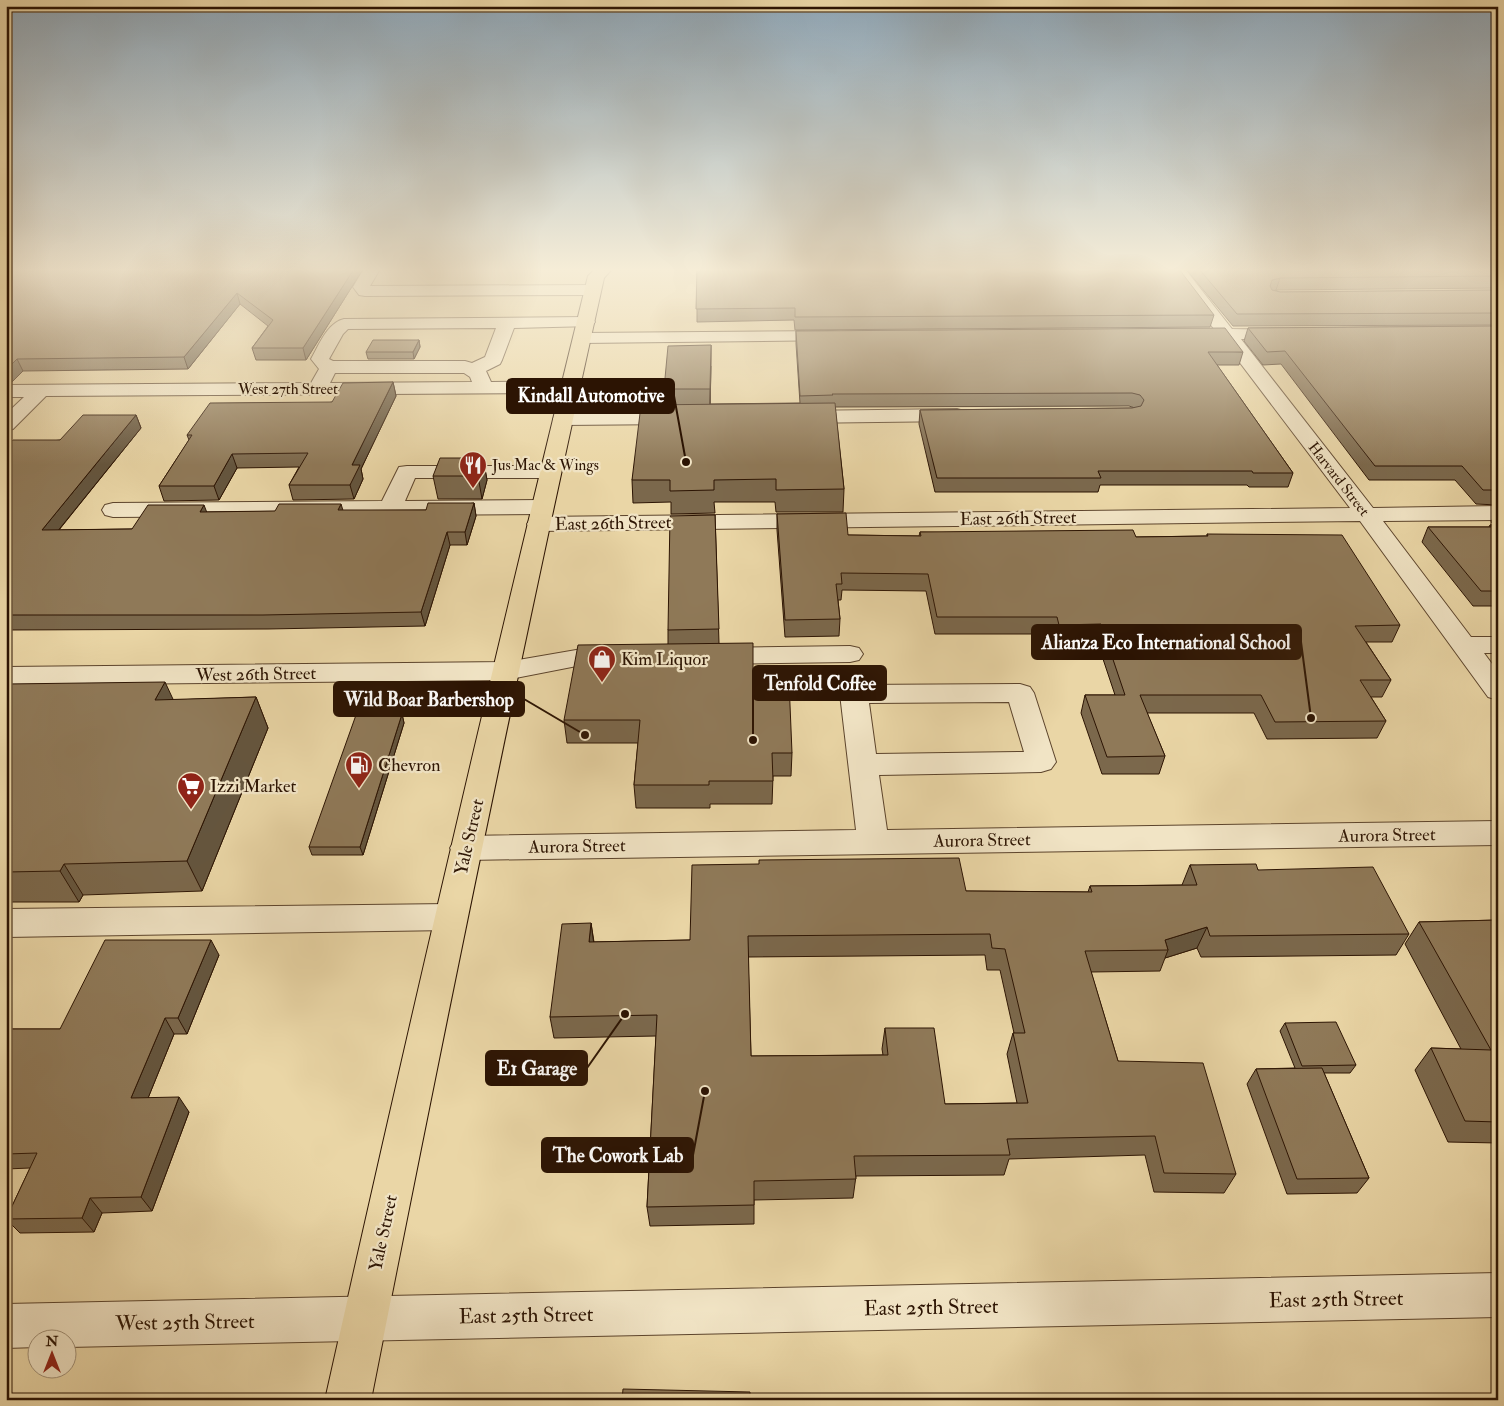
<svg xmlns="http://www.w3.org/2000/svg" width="1504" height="1406" font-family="'IM FELL Double Pica',serif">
	<rect width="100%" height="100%" fill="#ead6a6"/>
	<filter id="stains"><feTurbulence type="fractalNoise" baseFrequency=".004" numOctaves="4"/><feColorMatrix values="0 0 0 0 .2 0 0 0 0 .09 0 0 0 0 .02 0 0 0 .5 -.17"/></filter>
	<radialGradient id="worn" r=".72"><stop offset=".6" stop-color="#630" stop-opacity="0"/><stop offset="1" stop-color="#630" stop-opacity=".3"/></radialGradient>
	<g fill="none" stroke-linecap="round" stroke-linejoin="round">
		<g stroke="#5c442c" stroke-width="2">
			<path id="minor" d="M364,269H380L370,286L593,285L599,286L601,290L599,294L593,295L365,296L359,295L353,287Z
				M1169,269H1185L1232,329L1289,330L1292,334L1289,338L1283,339H1241L1373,508L1498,506V520L1383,521L1471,637H1498V653H1484L1498,672V700L1488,697L1360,521L538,531L530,529L527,524L530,519L538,517L1350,508L1222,339L1187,338L1184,334L1187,330L1214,329Z
				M586,317L592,318L595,322L592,326L514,328L502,360L500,364L486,371L491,382L570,381L577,383L580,387L577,391L570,393L46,396L13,429L6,431V414L24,397H6V385L311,383L319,369L311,359C319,345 327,323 344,319ZM496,328L485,357L472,363L465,361H333L329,359L343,334L348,329ZM335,373H464L470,377L472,382L330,383Z
				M833,331L839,332L842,336L839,340L582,343L576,342L573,338L576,334L582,333Z
				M957,409L964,411L967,415L964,419L957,421L798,423L791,421L788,417L791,413L798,411Z
				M677,412L684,414L687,418L684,422L677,424L563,425L556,423L553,419L556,415L563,413Z
				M407,466H550L558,467L561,472L558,477L550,478H415L405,501L542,500L550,502L553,507L550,512L542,514L113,517L105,515L102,510L105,505L113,503L382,501L399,467Z
				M850,646L859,648L863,654L859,660L850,662L716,664L707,662L703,656L707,650L716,648Z
				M582,649H613L622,651L626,657L622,663L613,665H582L506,680L6,685V667L506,662Z
				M1020,684L1030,687L1034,693L1056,762L1051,769L1041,772L879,775L887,830L1498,821V845L466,860L455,856L450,848L455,840L466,836L856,830L840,694L844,688L854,685ZM1009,702L1024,752L876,754L869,703Z
				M450,904L462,908L467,917L462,926L450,930L6,937V909Z
				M1498,1273V1317L68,1347V1338H38V1347L6,1348V1304Z"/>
		</g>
		<g stroke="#2c1403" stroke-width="2">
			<path id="major" d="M595,269H612L604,278C521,651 445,1025 371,1400H325C409,1024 496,650 588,276Z"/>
		</g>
		<use href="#minor" fill="#f1e4c5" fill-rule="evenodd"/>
		<use href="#major" fill="#ead6a6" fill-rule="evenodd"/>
	</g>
	<path fill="#7b684c" stroke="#2c1403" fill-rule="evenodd" d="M6,269H363L306,360H256L252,348L268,326L240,304L188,369L23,371L11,383L6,384Z
		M697,269L1214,315L1210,327L795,330L794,320L697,322Z
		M1186,269H1498V288L1275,290L1280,292L1498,290V325L1233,326Z
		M1498,326V505L1476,504L1455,480H1369L1281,364L1263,365L1244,341L1248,328Z
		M796,331L1243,352L1239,365H1217L1293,473L1288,487H1249L1247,485H1100L1098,492H935L919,424L920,410L1132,408H1135L1129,406L835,407L844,489L843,512H776L775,502H714L715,513L671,514V502L633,503L632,480L665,404L664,389L711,366L710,404L800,403L796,344Z
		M419,340L420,347L414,359H368L366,352Z
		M393,382L396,396L361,469L363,479L354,499L293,500L289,485L299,467L237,468L219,500L164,501L159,486L189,440L187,435L332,402Z
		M136,415L141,428L59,530L132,529L206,512L426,510L474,503L476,516L467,545H450L425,626L268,629L6,630V447L60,440Z
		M483,458L487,480L482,499H438L433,476Z
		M1498,509V606H1473L1422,542L1428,527H1489L1490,525H1494L1491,522Z
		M777,514L848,535L919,536L920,532L1136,537L1207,536V534L1400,625L1392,642H1366L1391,680L1382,697H1371L1386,721L1377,738L1267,739L1254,713H1147L1165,756L1159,774H1102L1081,713L1085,695H1115L1097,641L1056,642L1053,634H935L926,591L842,590L841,600H838L840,619L839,636L785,637L777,530Z
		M715,515L719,643L753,681L792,753L791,776H773L772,804H710V808H636L634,785L638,743H567L564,720L668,644V630Z
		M6,684L173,700L256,697L268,728L202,891L83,895L79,902H6Z
		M402,714L404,723L363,855H312L309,847Z
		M1190,865L1258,870L1409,934L1396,955L1201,957L1197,948L1165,958L1160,971L1091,972L1118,1061L1236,1174L1224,1193L1154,1192L1145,1155L1009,1159L1004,1175L856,1176L853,1198L754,1200V1224L650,1226L647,1207L656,1036L554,1038L550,1017L591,923L594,942L690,940L966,891L1088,892L1090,886L1182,885ZM985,955L987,970H1000L1014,1033H1013L1007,1054L1017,1103L945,1104L885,1028L882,1049L883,1055L751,1056L748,957Z
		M1498,920V1143L1448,1142L1415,1070L1431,1048L1461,1049L1405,944L1419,922Z
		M219,955L187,1034H174L148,1098L189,1112L152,1211L102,1213L94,1232L20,1233L6,1219L30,1168L6,1169V1029H60Z
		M1285,1023L1356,1065L1350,1073H1324L1369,1178L1357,1193L1287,1194L1247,1084L1256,1069L1295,1068L1280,1031Z"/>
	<path fill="#64553e" stroke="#2c1403" d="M354,269H363L306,360L303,348Z
		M1280,278L1276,290L1268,292L1272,280Z
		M237,293L240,304L188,369L184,357Z
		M419,340L420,347L414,359L413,352Z
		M711,345V366L710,410V389Z
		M17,359L23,371L11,383L6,384V370Z
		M393,382L396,396L361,469L363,479L354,499L350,485L352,465Z
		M136,415L141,428L48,543L42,530Z
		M232,454L237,468L219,500L214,486Z
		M483,458L487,480L482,499L478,476Z
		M474,503L476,516L467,545L465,532Z
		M341,504L345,517L338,510Z
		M204,505L209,518L200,512Z
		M447,532L450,545L425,626L421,612Z
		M165,682L179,712L155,700Z
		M256,697L268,728L202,891L187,861Z
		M402,714L404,723L363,855L360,847Z
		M64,864L83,895L79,902L60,871Z
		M591,923L594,945L589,942Z
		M1207,927L1197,948L1165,958L1168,950L1165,940Z
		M211,940L219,955L187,1034L178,1018Z
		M165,1018L174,1034L142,1113L131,1098Z
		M179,1097L189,1112L152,1211L141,1197Z
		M90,1198L102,1213L94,1232L82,1218Z"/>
	<path fill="#8f7958" stroke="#2c1403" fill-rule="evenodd" d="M6,269H354L303,348H252L273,320L237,293L184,357L17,359L6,370Z
		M697,269H1179L1214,315L795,317V308L696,309Z
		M1199,269H1498V276L1280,278L1272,280L1270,286L1272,290L1280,292L1498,290V313L1237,314Z
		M1498,326V490H1483L1462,466H1375L1285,351L1267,352L1248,328Z
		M1225,328L1243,352H1208L1293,473H1253L1252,471H1098L1101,478H937L920,410L1132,408L1141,406L1144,400L1140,395L1132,393L832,394L833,395L800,396L796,331Z
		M373,340H419L413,352H366Z
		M711,345L710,389H664L668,346Z
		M393,382L352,465H360L350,485H289L308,453L232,454L214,486H159L192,435H187L210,403L332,402L343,383Z
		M835,403L844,489L776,490V479L714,480V490L670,491V480H632L641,405Z
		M83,415H136L42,530L132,529L148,505H204L200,512L275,511L279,504H341L338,510H426L428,503H474L465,532H447L421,612L263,615H6V447L13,440H60Z
		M440,458H483L478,476H433Z
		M846,513L848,535L921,536L920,532L1133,530L1136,537L1208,536L1207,534L1342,535L1400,625L1355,626L1391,680H1360L1386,721L1275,722L1261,695H1140L1165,756L1107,757L1085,695H1125L1101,624L1059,625L1057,617H937L928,574L841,573L842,584H836L840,619L785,620L777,514Z
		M715,515L719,629L668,630L670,516Z
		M1490,525H1498V591H1481L1428,527H1491Z
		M753,643V681H789L792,753H772L773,781H709V785H634L640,720H564L578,645Z
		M165,682L155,700L256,697L187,861L64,864L60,871L6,872V684Z
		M402,714L360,847H309L356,715Z
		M959,858L966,891L1092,892L1090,886L1197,885L1190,865L1256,864L1258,870L1373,867L1409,934L1210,936L1207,927L1165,940L1168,950L1085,951L1118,1061L1203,1063L1236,1174L1164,1173L1155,1136L1007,1139L1010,1155L854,1156L856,1179L754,1181V1205L647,1207L657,1015L550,1017L562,924L591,923L589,942L690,940L692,865L759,864V860ZM990,934L992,948L1005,949L1025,1033H1013L1028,1103L945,1104L934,1028H885L888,1055L751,1056L748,936Z
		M1498,920V1122L1465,1121L1431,1048L1491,1050L1419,922Z
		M105,940H211L178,1018H165L131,1098L179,1097L141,1197L90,1198L82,1218L6,1219L37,1153L6,1154V1029H60Z
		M1336,1022L1356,1065L1302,1066L1285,1023Z
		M1322,1068L1369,1178L1297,1179L1256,1069Z
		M623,1389L750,1392V1400H622Z"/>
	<linearGradient id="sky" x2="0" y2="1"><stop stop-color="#8fa7b8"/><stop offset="0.58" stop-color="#f6edd7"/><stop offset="1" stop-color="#f6edd7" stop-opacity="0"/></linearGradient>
	<rect width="1504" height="465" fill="url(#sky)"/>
	<defs>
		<g id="restaurant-pin" transform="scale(1.4375)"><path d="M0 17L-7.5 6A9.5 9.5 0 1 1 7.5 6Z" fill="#8f2418" stroke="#f1e4c5"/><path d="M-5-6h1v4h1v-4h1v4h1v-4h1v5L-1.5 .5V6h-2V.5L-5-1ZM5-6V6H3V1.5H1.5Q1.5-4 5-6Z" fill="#fff"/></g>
		<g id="shop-pin" transform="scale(1.4375)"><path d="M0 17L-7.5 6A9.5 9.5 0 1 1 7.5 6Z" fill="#8f2418" stroke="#f1e4c5"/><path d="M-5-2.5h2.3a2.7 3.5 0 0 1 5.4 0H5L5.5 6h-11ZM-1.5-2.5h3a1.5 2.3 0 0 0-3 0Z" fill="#fff"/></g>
		<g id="fuel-pin" transform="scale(1.4375)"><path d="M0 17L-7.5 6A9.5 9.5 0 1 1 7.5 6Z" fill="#8f2418" stroke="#f1e4c5"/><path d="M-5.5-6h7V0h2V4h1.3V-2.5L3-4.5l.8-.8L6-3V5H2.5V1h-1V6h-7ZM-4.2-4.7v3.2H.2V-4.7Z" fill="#fff"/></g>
		<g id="supermarket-pin" transform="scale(1.4375)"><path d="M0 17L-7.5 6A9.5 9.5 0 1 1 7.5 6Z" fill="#8f2418" stroke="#f1e4c5"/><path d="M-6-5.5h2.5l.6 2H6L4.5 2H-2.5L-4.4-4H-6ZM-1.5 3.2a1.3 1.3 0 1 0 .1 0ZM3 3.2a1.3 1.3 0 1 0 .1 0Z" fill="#fff"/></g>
	</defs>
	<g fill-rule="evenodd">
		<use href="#restaurant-pin" x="473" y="465"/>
		<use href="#shop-pin" x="602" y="659"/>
		<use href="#fuel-pin" x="359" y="765"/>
		<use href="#supermarket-pin" x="191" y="786"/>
	</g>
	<g text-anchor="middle" stroke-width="4.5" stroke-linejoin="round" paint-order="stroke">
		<g font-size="15" fill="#2c1403" stroke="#f1e4c5">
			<text x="288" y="394">West 27th Street</text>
			<text transform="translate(1339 479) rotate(52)" y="5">Harvard Street</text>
		</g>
		<g font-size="15" fill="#2c1403" stroke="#f1e4c5" text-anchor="start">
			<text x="492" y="470">Jus Mac &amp; Wings</text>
		</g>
		<g font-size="18" fill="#2c1403" stroke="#f1e4c5">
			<text transform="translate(1018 518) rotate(-1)" y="6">East 26th Street</text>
			<text transform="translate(613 523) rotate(-1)" y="6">East 26th Street</text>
			<text transform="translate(256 674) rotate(-1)" y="6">West 26th Street</text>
			<text transform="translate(1387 835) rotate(-1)" y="6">Aurora Street</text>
			<text transform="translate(469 837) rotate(-77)" y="6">Yale Street</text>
			<text transform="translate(982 840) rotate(-1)" y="6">Aurora Street</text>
			<text transform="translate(577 846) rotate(-1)" y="6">Aurora Street</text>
			<text transform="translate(383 1233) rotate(-78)" y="6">Yale Street</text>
		</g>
		<g font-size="18" fill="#2c1403" stroke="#f1e4c5" text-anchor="start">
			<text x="621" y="665">Kim Liquor</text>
			<text x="378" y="771">Chevron</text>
			<text x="210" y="792">Izzi Market</text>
		</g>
		<g font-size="21" fill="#2c1403" stroke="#f1e4c5">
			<text transform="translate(1336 1299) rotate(-1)" y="7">East 25th Street</text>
			<text transform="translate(931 1307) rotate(-1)" y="7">East 25th Street</text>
			<text transform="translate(526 1315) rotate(-1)" y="7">East 25th Street</text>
			<text transform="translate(185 1322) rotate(-1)" y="7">West 25th Street</text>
		</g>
	</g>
	<path fill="none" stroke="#2c1403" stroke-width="2" d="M686 462L674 396M1311 718L1301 642M753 740L753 683M585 735L524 699M625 1014L587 1068M705 1091L693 1155"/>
	<g fill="#2c1403" stroke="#f1e4c5" stroke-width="2">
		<circle cx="686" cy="462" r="5"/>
		<circle cx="1311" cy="718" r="5"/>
		<circle cx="753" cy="740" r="5"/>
		<circle cx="585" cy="735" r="5"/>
		<circle cx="625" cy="1014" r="5"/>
		<circle cx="705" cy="1091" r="5"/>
	</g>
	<g fill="#2c1403" stroke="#2c1403" stroke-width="2">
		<rect x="507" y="379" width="167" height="34" rx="5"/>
		<rect x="1032" y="625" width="269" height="34" rx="5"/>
		<rect x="753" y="666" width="133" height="34" rx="5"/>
		<rect x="334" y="682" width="190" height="34" rx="5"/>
		<rect x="486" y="1051" width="101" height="34" rx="5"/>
		<rect x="542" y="1138" width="151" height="34" rx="5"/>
	</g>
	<g font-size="19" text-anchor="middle" font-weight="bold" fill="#fff">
		<text x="591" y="402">Kindall Automotive</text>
		<text x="1166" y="649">Alianza Eco International School</text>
		<text x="820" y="690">Tenfold Coffee</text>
		<text x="429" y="706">Wild Boar Barbershop</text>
		<text x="537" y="1075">E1 Garage</text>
		<text x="618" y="1162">The Cowork Lab</text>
	</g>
	<rect width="1504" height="1406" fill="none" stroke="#ead6a6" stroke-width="25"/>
	<rect x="8" y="8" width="1489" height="1391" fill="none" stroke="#2c1403" stroke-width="2.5"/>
	<rect x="12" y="12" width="1479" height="1381" fill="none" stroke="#2c1403"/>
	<g transform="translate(52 1354)"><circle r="24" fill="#f1e4c5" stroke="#a29177"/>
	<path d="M0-4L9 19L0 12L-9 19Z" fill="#8f2418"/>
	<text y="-8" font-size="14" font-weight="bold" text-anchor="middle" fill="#2c1403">N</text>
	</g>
	<rect width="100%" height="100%" filter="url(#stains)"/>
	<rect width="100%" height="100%" fill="url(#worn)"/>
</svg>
